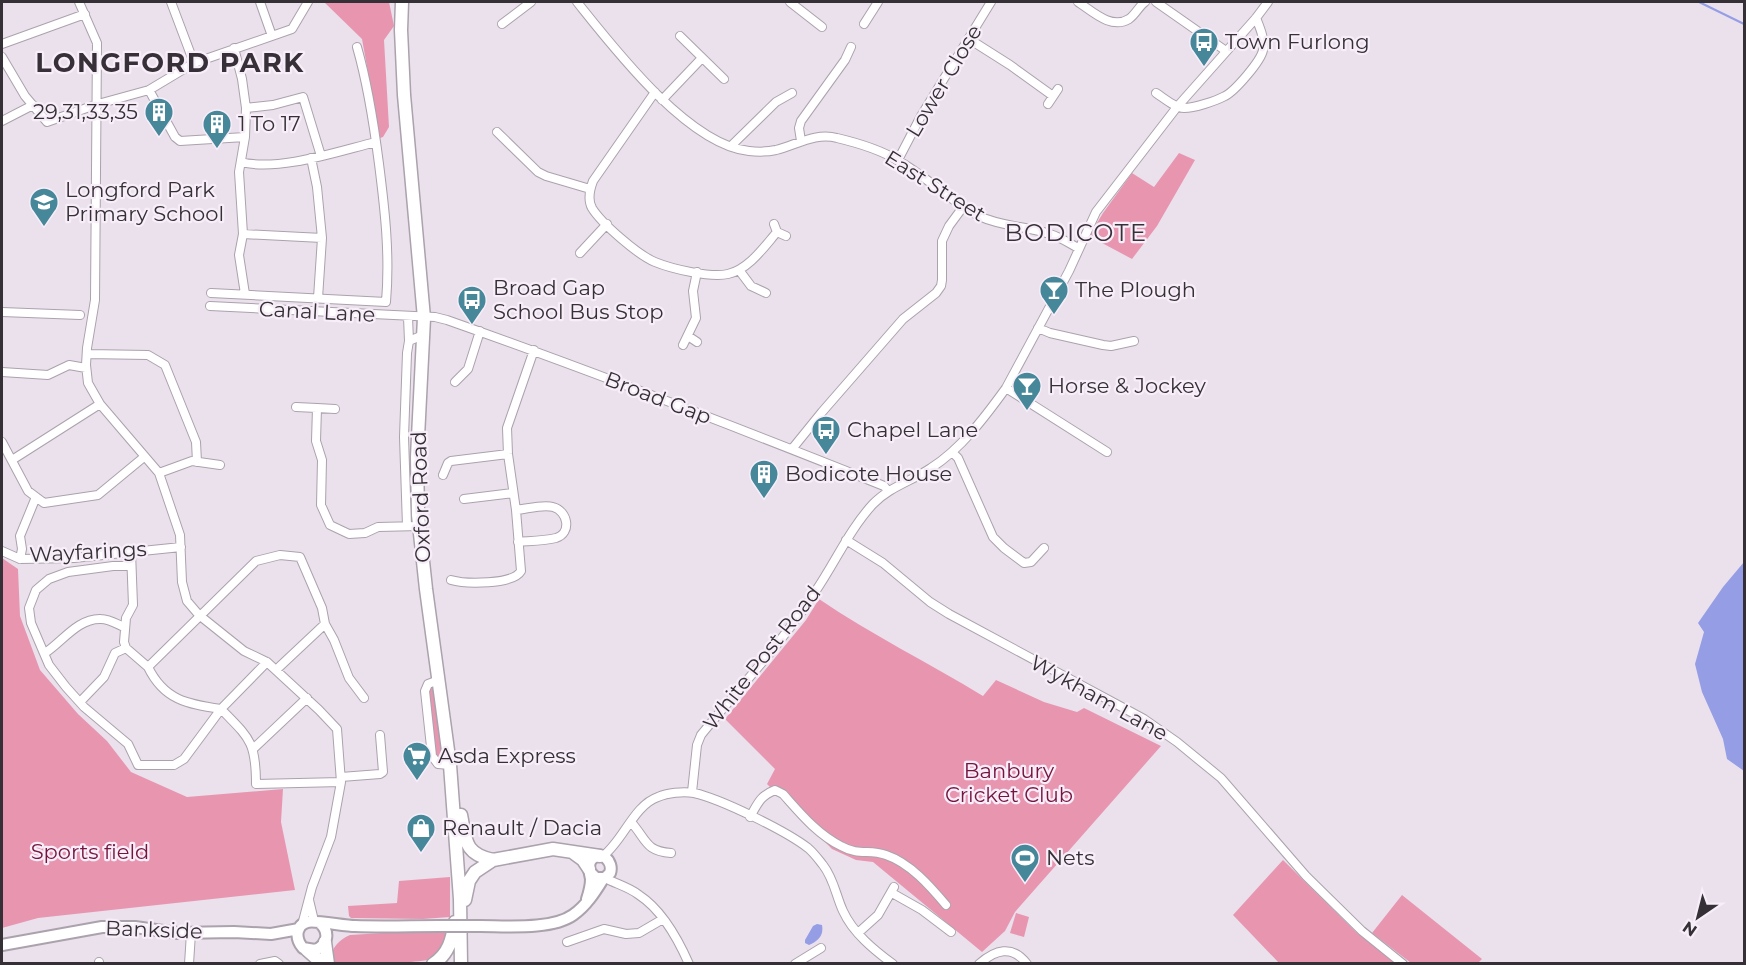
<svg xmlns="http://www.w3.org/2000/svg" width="1746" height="965" font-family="Montserrat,sans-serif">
	<rect width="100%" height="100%" fill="#eae1ed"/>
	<path fill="#e896af" d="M324,2H389L394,26L384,40L389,127L383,137L380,138L362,39Z
		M1179,153L1195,160L1157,226L1132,259L1089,236L1103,213L1132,173L1154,187Z
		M2,558L18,569L20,616L40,670L78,714L107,741L131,772L187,797L283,789L281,822L295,890L38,918L2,928Z
		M819,599C872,635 929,663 983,696L996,680L1044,702L1077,712L1084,708L1161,746L1015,912L1005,931L982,952L873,862L856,860L832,849L767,784L775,769L725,719L806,620Z
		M430,686H434L442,755L437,759L436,758L429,693Z
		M1283,860L1356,932L1395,963H1279L1233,915Z
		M450,877V917L423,919L351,918L349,916L348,906L397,903L399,881Z
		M1402,895L1482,959L1478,963H1411L1372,933Z
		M1016,913L1029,917L1024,937L1010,933Z
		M447,929C447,938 444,953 435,958C415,965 357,963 332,963C329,950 338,940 350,935Z"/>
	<path fill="#959de5" d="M1744,562V771L1727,759L1723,739L1702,692L1695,664L1704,632L1698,623L1723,587Z
		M817,924L822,925C824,936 818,941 809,945L805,943V940L813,926Z"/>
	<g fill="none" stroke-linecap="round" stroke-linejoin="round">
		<path stroke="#959de5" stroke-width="2" d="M1699,2L1744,24"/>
		<g stroke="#aba2ad" stroke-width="10">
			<path id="street" d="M79,2L97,43L95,300L87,348L86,365L88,383L100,404L159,473L180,535L182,582L187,601L199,615L244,651L267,662L319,710L337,729L341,782L331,837L312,887L302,925
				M171,2L194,63
				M260,2L272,36
				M577,2C613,47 688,145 749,151C758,152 767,152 776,150C796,145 816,132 837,138C858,143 879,149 897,160C926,176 950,201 979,216C1002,227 1027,226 1050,234C1060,237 1069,243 1078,248
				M790,2L822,27
				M1078,2C1092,11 1111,30 1129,19C1136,14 1139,6 1145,2
				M1156,2L1226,51
				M502,24L531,2
				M864,24L878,2
				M680,36L724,79
				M969,39L1010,65L1053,96
				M2,44L85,14
				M234,48L242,79L246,108L245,137L239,172L243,234L239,255L245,294
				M2,57L25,96L47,122L98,104L149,90L194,63L292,29L308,2
				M149,90L175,137L180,141L245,137
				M655,92L593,181C590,189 587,199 592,208C601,223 638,255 655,262C672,269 711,278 728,274C749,269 764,247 777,232L774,224
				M1156,93C1164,98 1175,108 1184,108C1194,108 1216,101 1225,96C1235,91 1261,61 1263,50C1265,39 1260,28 1256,18
				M662,100L702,58
				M1048,104L1058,89
				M246,108L273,105L303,97L321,156
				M2,121L33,105
				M497,132L538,172L546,176L590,189
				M801,141L799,128L801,121L845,60L851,47
				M731,146L776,102L792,93
				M311,158L317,187L322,238L318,298
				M898,160L921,116L991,2
				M241,162C278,172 339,151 376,142
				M777,232L786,236
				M243,234L322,238
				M580,253L607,224
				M739,270L751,286L766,293
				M211,293L386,302C390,255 385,211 379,164C374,125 368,85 357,47
				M210,306L435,317L447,320C592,371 736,427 879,484L884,486L888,491
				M2,312L80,315
				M408,317L409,341
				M1038,328L1050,333L1103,345L1111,346L1134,341
				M688,336L697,342
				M683,345L696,318L693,291L697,272
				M87,354L148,355L165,365L196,442L197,462
				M2,372L48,375L69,365L86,368
				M455,382L468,369L480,331
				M1006,388L1107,452
				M296,407L317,408L316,441L322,460L321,505L330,525L349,534L365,533L378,527L420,526
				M317,408L335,409
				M2,442L28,491L44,503L98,495L144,457
				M792,449L822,412L903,319L936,293L941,286L942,280V241L949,226L963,207
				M952,452L958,458L993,537L1004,548L1024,563L1031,562L1044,548
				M12,460L100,404
				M159,473L192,461L220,465
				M443,475L448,463L451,461L508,454
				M36,497L20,536L22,549L20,559L74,558L181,547
				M464,499L513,493
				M516,510C527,509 543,504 553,507C568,511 572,533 556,538C544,541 530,541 518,542
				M407,526L404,437L407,353L409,341L423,335
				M846,540L883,563L930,602L949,614L1144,719L1177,742L1221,778L1306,876L1362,931L1403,964
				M2,551L20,559
				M131,552L133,605L126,618L124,642L126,648L148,667
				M131,566H113L68,572L49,579L36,590L29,608L31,623L49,665L66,687L84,707L128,744L138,765H174L184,759L221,709C187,704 164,700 148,667L256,561L280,555L300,557L322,608L325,624L334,640L349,678L364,698
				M451,580C465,584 513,585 521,571L516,510L508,454L507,428L534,350
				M45,653C62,642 78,618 101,619C109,619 117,624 124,627
				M267,662L221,709C249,738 256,741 256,784L341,782
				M276,670L325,624
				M439,680L428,684L425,691L432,756L438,764L450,765
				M80,702L104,677L115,653L126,648
				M254,748L307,698
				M341,777L380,774L383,772L380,735
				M692,792L697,745L701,735C739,688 782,643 815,592C835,563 849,530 873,504C889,487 912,481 931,468C961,449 985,417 1006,388L1069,271L1096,212L1177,107L1256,18L1268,2
				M750,817C758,803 760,796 775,790L783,794C800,813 817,834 841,846C859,856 869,849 886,855C910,863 930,886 946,905
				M631,822C647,840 645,851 671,853
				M603,856C623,841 634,805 658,797C667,793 683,791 694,793C721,799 786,831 808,848C814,853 819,860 823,865C834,879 836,896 843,911C853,933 874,950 893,964
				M605,878C616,884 629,887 639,895C662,910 678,939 689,964
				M892,893L922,910L951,932
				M309,900L314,921
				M858,933L878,915L894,887
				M567,942L604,929L626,934L639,933L663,919
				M99,962V964
				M189,964L191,933
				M260,964L275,961L279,964
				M795,964L821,948
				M979,964C995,950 1012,944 1027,964"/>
		</g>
		<g stroke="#aba2ad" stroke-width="14">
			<path id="secondary" d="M587,899C589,893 591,886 591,879C590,873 587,866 591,860C601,848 614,862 610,873L605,878H596L590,872
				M320,923C330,932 328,945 315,950L303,948C295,939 295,925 308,922C314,920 345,926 355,926C383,927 411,926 439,926
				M480,926C506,926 552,930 573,915C586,906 595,892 603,879
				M2,945L102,927H135L177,933L234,932L271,934L299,929"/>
		</g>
		<g stroke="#aba2ad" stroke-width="15">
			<path id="primary" d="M402,2L401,30L404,95L424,318L417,457L418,515L426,589L450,765L460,899L461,964
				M461,815C466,840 464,854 493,860
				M572,852L583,860L589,869
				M465,900L469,881L475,872L493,860L553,849L600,856
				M325,942L328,964
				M307,950L323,964
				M433,964C449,954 452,939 455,922"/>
		</g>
		<use href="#street" stroke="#fff" stroke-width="8"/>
		<use href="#secondary" stroke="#fff" stroke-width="10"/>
		<use href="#primary" stroke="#fff" stroke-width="12"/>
		<g stroke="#aba2ad" stroke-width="14" stroke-linecap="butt">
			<path id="secondary-bridge" d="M439,926H480"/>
		</g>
		<use href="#secondary-bridge" stroke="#fff" stroke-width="10"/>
	</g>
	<defs>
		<g id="bus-pin" transform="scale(1.5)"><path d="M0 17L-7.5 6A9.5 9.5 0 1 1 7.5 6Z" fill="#468799" stroke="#f8eefa"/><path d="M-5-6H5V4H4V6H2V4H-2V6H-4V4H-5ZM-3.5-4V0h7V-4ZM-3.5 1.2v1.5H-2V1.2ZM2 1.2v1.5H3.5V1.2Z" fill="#fff"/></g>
		<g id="building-pin" transform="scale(1.5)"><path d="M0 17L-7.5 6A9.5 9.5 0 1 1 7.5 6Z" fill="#468799" stroke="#f8eefa"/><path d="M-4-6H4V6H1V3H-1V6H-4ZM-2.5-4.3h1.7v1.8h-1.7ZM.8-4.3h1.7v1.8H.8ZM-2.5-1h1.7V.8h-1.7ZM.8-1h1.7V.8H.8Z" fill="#fff"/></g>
		<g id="school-pin" transform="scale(1.5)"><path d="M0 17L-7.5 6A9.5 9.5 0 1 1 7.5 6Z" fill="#468799" stroke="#f8eefa"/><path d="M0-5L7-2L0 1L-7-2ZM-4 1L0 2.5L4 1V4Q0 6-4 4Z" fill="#fff"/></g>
		<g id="bar-pin" transform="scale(1.5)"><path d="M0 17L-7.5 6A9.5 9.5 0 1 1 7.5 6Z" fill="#468799" stroke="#f8eefa"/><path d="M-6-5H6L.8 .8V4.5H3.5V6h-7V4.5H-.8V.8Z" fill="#fff"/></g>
		<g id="supermarket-pin" transform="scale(1.5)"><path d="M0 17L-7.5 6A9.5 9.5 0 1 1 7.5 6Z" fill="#468799" stroke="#f8eefa"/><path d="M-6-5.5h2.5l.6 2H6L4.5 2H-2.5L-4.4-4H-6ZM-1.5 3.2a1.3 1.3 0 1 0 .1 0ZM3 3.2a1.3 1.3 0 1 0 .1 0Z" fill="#fff"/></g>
		<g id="shop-pin" transform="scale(1.5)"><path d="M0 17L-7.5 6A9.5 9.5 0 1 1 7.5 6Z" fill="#468799" stroke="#f8eefa"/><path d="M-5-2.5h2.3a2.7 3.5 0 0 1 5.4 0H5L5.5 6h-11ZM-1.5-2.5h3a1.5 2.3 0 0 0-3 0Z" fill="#fff"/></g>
		<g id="stadium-pin" transform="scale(1.5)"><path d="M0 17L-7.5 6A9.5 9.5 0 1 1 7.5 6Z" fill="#468799" stroke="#f8eefa"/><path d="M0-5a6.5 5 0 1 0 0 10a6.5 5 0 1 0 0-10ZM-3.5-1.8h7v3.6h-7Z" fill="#fff"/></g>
	</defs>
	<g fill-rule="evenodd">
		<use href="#bus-pin" x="1204" y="42"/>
		<use href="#building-pin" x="159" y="112"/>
		<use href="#building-pin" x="217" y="124"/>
		<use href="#school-pin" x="44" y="202"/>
		<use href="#bar-pin" x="1054" y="290"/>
		<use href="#bus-pin" x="472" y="300"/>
		<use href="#bar-pin" x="1027" y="386"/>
		<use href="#bus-pin" x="826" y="430"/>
		<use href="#building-pin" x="764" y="474"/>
		<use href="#supermarket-pin" x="417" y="756"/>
		<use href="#shop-pin" x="421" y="828"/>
		<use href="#stadium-pin" x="1025" y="858"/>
	</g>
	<g text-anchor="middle" stroke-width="4.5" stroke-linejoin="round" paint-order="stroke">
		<g font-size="21" fill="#343035" stroke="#f8eefa" text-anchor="start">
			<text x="1225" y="49">Town Furlong</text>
			<text x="138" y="119" text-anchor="end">29,31,33,35</text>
			<text x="238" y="131">1 To 17</text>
			<text x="65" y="197">Longford Park<tspan x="65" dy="24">Primary School</tspan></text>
			<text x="493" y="295">Broad Gap<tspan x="493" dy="24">School Bus Stop</tspan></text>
			<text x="1075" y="297">The Plough</text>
			<text x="1048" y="393">Horse &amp; Jockey</text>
			<text x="847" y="437">Chapel Lane</text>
			<text x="785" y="481">Bodicote House</text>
			<text x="438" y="763">Asda Express</text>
			<text x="442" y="835">Renault / Dacia</text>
			<text x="1046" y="865">Nets</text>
		</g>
		<g font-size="21" fill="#343035" stroke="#f8eefa">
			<text transform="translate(944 81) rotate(-59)" y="7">Lower Close</text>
			<text transform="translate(935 186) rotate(32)" y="7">East Street</text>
			<text transform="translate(317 312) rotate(3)" y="7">Canal Lane</text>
			<text transform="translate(658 398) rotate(21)" y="7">Broad Gap</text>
			<text transform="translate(421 497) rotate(-92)" y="7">Oxford Road</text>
			<text transform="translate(88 552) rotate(-3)" y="7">Wayfarings</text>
			<text transform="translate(762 658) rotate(-52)" y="7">White Post Road</text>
			<text transform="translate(1099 698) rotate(29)" y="7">Wykham Lane</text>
			<text transform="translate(154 930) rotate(2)" y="7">Bankside</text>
		</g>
		<g font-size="21" fill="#76143e" stroke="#f8eefa">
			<text x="1009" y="778">Banbury<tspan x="1009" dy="24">Cricket Club</tspan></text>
			<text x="90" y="859">Sports field</text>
		</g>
		<g font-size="24" letter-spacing="1.5" fill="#373039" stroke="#f8eefa">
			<text x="1076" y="241">BODICOTE</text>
		</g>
		<g font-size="27" font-weight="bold" letter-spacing="1.5" fill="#373039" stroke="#f8eefa">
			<text x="170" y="72">LONGFORD PARK</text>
		</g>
	</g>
	<rect width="1746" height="965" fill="none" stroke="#343035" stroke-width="6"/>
	<g transform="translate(1698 917) rotate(215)" stroke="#f8eefa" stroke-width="4.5" paint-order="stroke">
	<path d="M0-4.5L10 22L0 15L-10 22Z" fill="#343035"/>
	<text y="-9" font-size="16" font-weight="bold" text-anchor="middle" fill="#343035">N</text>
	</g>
</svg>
